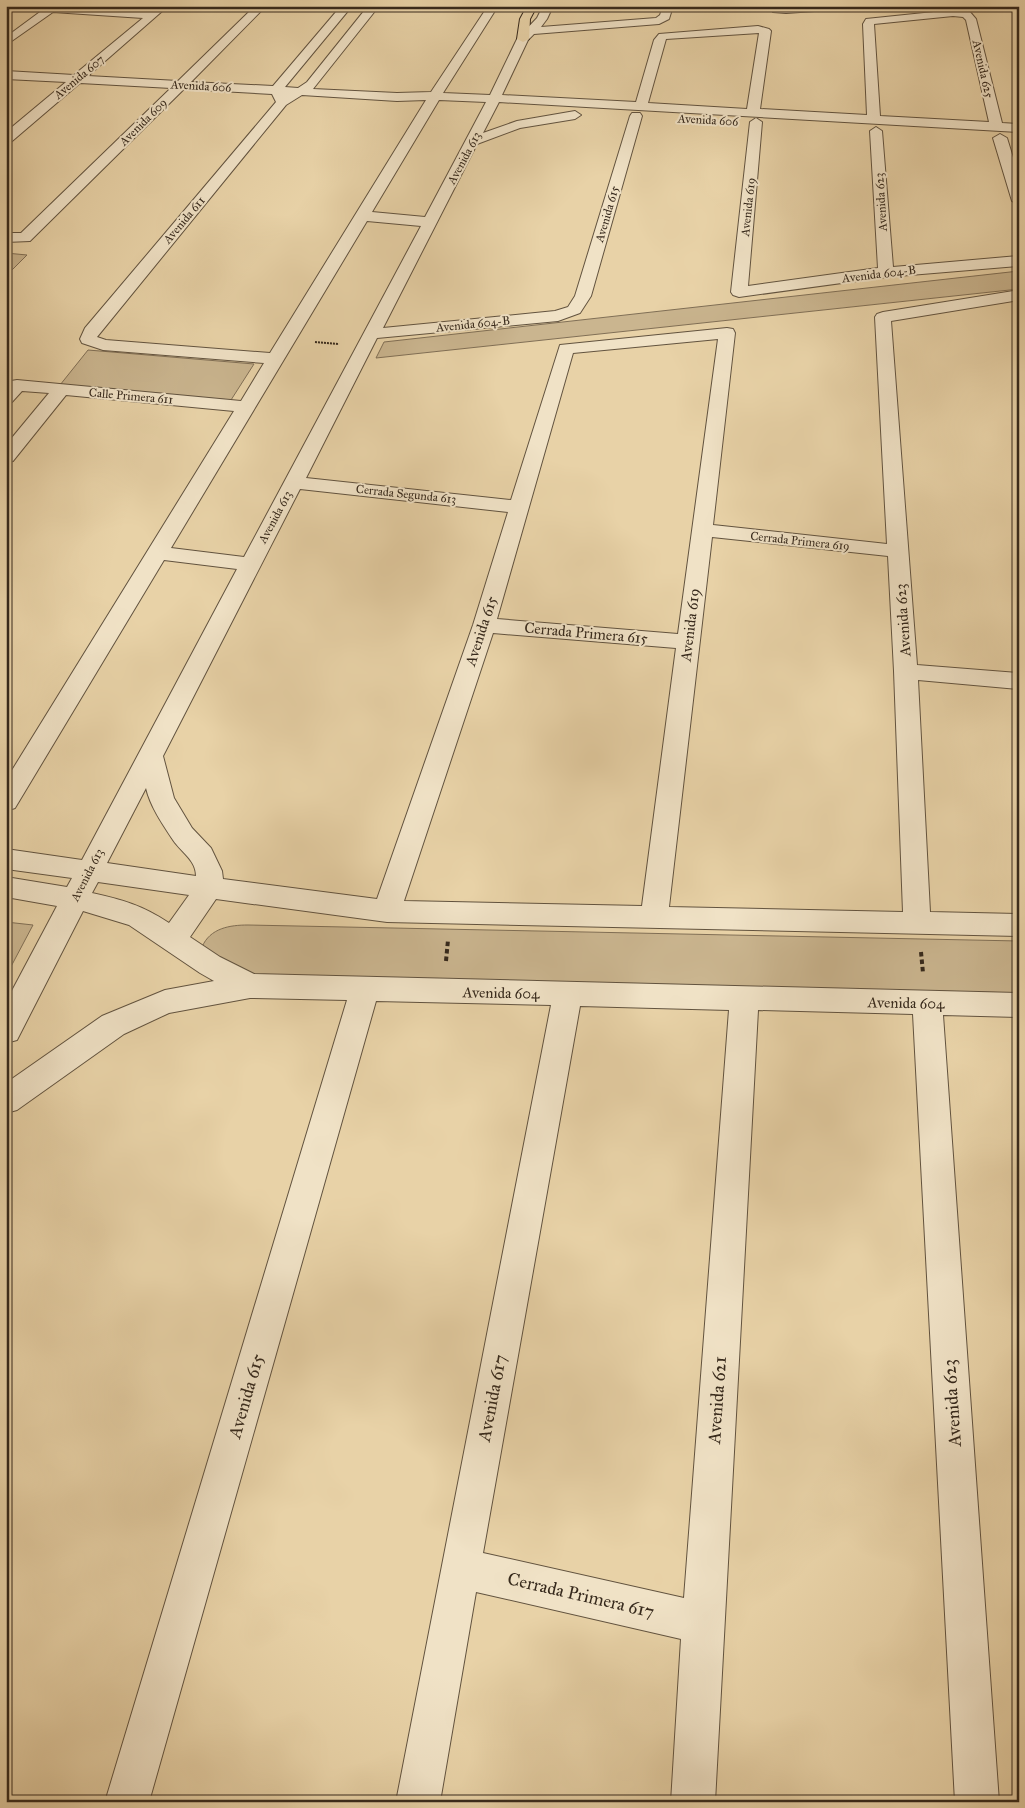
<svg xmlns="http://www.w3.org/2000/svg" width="1025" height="1808" font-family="'IM FELL Great Primer',serif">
	<rect width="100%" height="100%" fill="#e8d2a7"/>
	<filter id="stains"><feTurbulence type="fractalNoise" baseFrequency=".004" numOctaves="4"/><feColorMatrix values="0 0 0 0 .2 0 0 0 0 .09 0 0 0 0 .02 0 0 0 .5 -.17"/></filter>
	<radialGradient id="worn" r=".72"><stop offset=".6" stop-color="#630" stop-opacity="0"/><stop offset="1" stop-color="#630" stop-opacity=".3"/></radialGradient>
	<path fill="#cab58f" stroke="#806f56" d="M6,253L27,255L6,276Z
		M1019,271V289L376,358L384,342Z
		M88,350L254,364L231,400L60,385Z
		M6,922L33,925L6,976Z
		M248,925L1019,941V993L247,975L202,947C210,928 230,925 248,925Z"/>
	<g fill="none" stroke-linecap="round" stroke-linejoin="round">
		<g stroke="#62533f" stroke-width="2">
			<path id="minor" d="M48,6L150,12L156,6H168L88,76L178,81L255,6H266L191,82L273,86L341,6H352L285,87L298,88L307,82L368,6H379L313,89L397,93L431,92L488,6H498L443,93L490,95L517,39L537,18L543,6H553L547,19L541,27L656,18L660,15L663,6H673L669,19L659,24L534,34L528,40L502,95L636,102L654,40L659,34L758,26L769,29L771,31L760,109L867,115L863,24L866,19L953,10L970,12L976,19L1002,123L1019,124V132L499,102L483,133L517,121L575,111L581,115L575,119L520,128L477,144L383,328L555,311L568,307L575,296L630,116L632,113H640L642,116L591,296L580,313L558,321L377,338L306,478L511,500L560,345L727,328L733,329L735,333L713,525L887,544L875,317L877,314L883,312L1019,290V300L891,321L917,665L1019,673V689L918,680L930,912L1019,914V936L387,922L216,899L190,937L220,957L254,974L1019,993V1017L943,1015L999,1802H955L913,1014L758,1010L715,1802H671L681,1639L476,1592L440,1802H396L551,1005L376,1001L149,1802H105L347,1000L250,998L169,1013L124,1034L17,1110L6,1113V1083L102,1016L165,990L214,981L200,973L129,925L83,911L17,1040L6,1043V1002L57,906L6,897V877L67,887L72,878L6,869V849L82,860L237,569L164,560L15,808L6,811V780L234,411L66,395L13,461L6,463V445L49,393L22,391L12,402L6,403V386L11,381L17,380L241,401L264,363L103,350L82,343L80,339L85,328L276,102L272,94L184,89L30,241L6,242V233H21L171,88L80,83L11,142L6,143V132L66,82L6,79V71L74,75L143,18L53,12L6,45V37ZM953,16L963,17L966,20L989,122L880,116L874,24ZM759,33L747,109L648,103L666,39ZM302,95L397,101L426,100L270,353L106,340L97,337L286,105ZM439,100L486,102L425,217L372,212ZM367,221L421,226L244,557L171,548ZM718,339L678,634L497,619L573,353ZM300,489L508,512L473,625L377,899L223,879L222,871L211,848L192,828L174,798L163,756ZM712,537L888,556L894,671L903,912L669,907ZM493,633L676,648L642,906L404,901ZM146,788C150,806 163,825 173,840C181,852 196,860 196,876L107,863ZM98,882L189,895L169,923C142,905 123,900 92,893ZM580,1006L729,1010L684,1598L483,1553Z
				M768,6H848L843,9L786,13L773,12Z
				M756,118L762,122L748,286L878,268L870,131L876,127L882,131L893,267L1019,256V266L886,277L739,297L733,295L731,292L750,122Z
				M1000,134L1007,138L1019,177V205L1012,201L993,138Z"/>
		</g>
		<g stroke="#36291c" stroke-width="2">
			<path id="highway" d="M527,6H537L530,19L529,39L523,42L517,39L520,19Z"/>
		</g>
		<path stroke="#36291c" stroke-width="2" stroke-dasharray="2 1" stroke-linecap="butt" d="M315,342L339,344"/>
		<path stroke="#36291c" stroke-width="4" stroke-dasharray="4.5 3" stroke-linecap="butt" d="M921,952L923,973
			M446,961L448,940"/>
		<use href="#minor" fill="#f0e2c6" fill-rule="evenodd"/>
		<use href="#highway" fill="#e8d2a7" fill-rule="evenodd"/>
	</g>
	<g text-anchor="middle" stroke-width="4" stroke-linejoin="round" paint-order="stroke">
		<g font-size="12" fill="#36291c" stroke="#f0e2c6">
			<text transform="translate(983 69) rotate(77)" y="4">Avenida 625</text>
			<text transform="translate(79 77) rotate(-40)" y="4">Avenida 607</text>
			<text transform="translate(201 86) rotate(3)" y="4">Avenida 606</text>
			<text transform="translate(708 120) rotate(3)" y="4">Avenida 606</text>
			<text transform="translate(143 122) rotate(-45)" y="4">Avenida 609</text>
			<text transform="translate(464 158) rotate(-62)" y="4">Avenida 613</text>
			<text transform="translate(881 202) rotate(-94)" y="4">Avenida 623</text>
			<text transform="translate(748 207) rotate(-84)" y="4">Avenida 619</text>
			<text transform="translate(607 214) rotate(-74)" y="4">Avenida 615</text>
			<text transform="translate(184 220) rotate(-50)" y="4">Avenida 611</text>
			<text transform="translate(879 274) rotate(-7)" y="4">Avenida 604-B</text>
			<text transform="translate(473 324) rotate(-6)" y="4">Avenida 604-B</text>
			<text transform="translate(131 396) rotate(5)" y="4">Calle Primera 611</text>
			<text transform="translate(406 494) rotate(6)" y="4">Cerrada Segunda 613</text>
			<text transform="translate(275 517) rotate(-62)" y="4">Avenida 613</text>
			<text transform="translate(800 541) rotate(6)" y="4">Cerrada Primera 619</text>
			<text transform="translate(87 875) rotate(-63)" y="4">Avenida 613</text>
		</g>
		<g font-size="15" fill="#36291c" stroke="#f0e2c6">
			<text transform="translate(903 620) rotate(-94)" y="5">Avenida 623</text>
			<text transform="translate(690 625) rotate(-83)" y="5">Avenida 619</text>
			<text transform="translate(481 631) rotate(-72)" y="5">Avenida 615</text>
			<text transform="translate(586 633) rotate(5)" y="5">Cerrada Primera 615</text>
			<text transform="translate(501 993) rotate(1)" y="5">Avenida 604</text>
			<text transform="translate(906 1003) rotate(1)" y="5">Avenida 604</text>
		</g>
		<g font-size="18" fill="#36291c" stroke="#f0e2c6">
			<text transform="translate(246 1396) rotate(-74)" y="6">Avenida 615</text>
			<text transform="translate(492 1398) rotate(-79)" y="6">Avenida 617</text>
			<text transform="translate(717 1400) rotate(-86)" y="6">Avenida 621</text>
			<text transform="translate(952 1403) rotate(-94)" y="6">Avenida 623</text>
			<text transform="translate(581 1595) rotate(13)" y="6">Cerrada Primera 617</text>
		</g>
	</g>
	<rect width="1025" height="1808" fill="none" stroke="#e8d2a7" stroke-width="25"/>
	<rect x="8" y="8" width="1010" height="1793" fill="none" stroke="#36291c" stroke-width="2.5"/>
	<rect x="12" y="12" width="1000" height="1783" fill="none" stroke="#36291c"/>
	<rect width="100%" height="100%" filter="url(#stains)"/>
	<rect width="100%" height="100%" fill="url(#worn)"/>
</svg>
